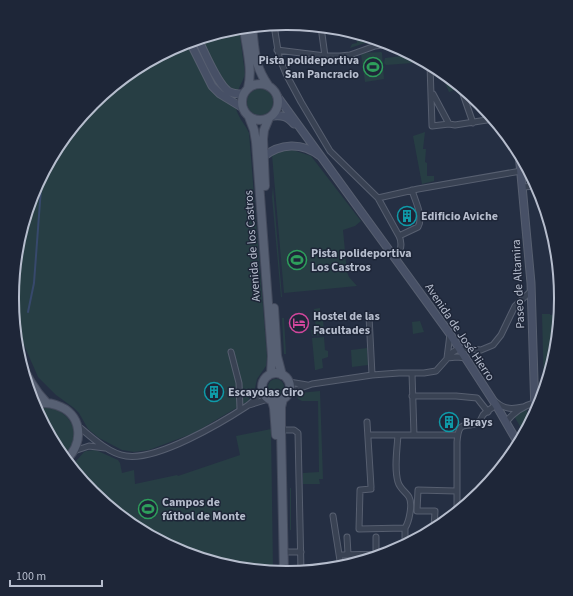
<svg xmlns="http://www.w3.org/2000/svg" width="573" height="596" font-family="'Source Sans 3',sans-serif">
	<rect width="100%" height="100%" fill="#252f43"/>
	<path fill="#273e44" d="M239,28L245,74C241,88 230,97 238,114C241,121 246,126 249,133L267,357L266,366L257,379L255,388L248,401L194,433L149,450L134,452L122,450L99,438L88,429L79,413L74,408L56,395L38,377L15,324L12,298L17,244L33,193L58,145L93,104L134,70L182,44Z
		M356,34L379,41L365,43L350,48L352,44L357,43Z
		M381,52L382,53L384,79L365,82L361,54L362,53Z
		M411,55L412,63L386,65L384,63L385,58Z
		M446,75L455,84L452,85L454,90L449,92L443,78L446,77Z
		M247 102a13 13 0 1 1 26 0a13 13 0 1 1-26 0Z
		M425,132L423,149H426L425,162L427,163V176H434V181L422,184L413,136Z
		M293,150L311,156L361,221L355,226L343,230L347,272L349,277L357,286L284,293L272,155L282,151Z
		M273,186L282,297H281L272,197Z
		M320,308V317H323L324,335L312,336L311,330H316L314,309Z
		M542,314H550V315L559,314L556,352L550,370L545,371V375H549L544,391Z
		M282,318H284L286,354H284Z
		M420,321L424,332L413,334L412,322Z
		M324,337L325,350L328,351V357L322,359L323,368L316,370H315L312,338Z
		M367,348L368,365L352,367L351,350Z
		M268 387a8 8 0 1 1 16 0a8 8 0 1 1-16 0Z
		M320,391L323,479H319L320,484H303V473L319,472L318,401H302L298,399L297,395L299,393Z
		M41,408C70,405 87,439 63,456L58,450L37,410Z
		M527,409V427L524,433L514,416Z
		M271,429L273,571L233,567L181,552L134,526L92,492L76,472V461L84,452L86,451L94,450L98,451L118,460L120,463L122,473L134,470L135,484L177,475L178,476L240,455L236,436Z
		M290,488H291V530H290Z
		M366,558V559L347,565V559Z"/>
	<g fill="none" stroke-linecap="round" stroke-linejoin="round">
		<path stroke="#37496c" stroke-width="2" d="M28,312L34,283L41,188L48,174L61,153L69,133"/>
		<g stroke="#575f70" stroke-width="7">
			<path id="minor" d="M274,25L279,57L286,74L301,102L330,151L378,198L399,236C403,244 400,251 397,259
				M321,27L325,56
				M277,50L325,56H340L350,55L375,46L391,44
				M430,65L432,126L449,124L455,125L493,119
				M433,94L449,124
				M463,94L473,123
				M523,187L536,186
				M378,198L418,189L521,171
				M399,236L418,227C424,217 415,201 412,190
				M369,316L372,375
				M231,352L239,383L240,409
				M447,358L450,334
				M447,358L457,357L466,358
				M412,373L414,435
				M289,382L307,385
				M289,392L312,384L372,375L399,373H424L436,371L453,352L460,348L481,350L493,345L501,335L515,306L531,291
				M412,396H456L477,398L488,412
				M496,402C505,410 513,409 523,407
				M249,405L268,399
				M367,422L371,487
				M506,422C513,413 523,406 534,403
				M77,425C90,436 109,454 126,456C157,461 221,423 247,406C253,402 258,396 262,391
				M281,430H294L298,433L301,571
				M368,435H457
				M74,451L89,446L105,448
				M371,489L360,490L359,529L405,528C409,522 413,504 409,497C406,492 400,489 398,482C394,468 397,450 398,435
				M457,512V442C459,416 467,431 480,421C481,419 482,417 483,415C487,411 492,408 496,405
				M333,516L341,567
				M405,528V544
				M434,529L435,511H417L418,490L456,491
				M347,537L348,554
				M376,537V554
				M283,552H301
				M340,555L384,554"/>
		</g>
		<g stroke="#575f70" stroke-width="9">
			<path id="secondary" d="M198,39C205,53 217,83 228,91C233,94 238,94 243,94
				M190,42L212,86L220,94L243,108
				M277,96L450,334L496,405L518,443
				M272,116C283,115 287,116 294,124
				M519,153L531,283L535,413
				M263,157C280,143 302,142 320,156"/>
		</g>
		<g stroke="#434a5c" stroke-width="10">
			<path id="primary" d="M252,27C255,51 254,65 268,85
				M244,28C246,47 253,69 248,88
				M242 102a18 18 0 1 1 36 0a18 18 0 1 1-36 0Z
				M249,117L254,130L256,142L272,356L271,374
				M265,186L263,139L264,130L269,118
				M274,308L277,356L282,375
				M20,361C27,376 34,390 46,402
				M262 387a14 14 0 1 1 28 0a14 14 0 1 1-28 0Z
				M283,399L281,407V430L284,572
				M272,401L274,408L276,435
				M34,405C42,402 48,402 56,405C82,413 85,442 66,460"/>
		</g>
		<use href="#minor" stroke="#394253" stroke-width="5"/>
		<use href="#secondary" stroke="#475066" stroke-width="7"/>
		<use href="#primary" stroke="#576073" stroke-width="8"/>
	</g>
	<defs>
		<g id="stadium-ring" transform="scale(1)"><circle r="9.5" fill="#1e2638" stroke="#2e9e5b" stroke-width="1.5"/><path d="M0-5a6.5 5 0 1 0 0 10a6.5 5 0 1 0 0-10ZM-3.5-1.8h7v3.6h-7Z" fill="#2e9e5b"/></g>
		<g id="building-ring" transform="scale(1)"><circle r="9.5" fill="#1e2638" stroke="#0f9aa8" stroke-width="1.5"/><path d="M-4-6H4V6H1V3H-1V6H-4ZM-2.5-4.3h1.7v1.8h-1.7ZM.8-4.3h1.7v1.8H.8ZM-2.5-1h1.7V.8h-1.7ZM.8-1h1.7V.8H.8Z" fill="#0f9aa8"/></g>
		<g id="hotel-ring" transform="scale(1)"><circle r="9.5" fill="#1e2638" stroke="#d1479c" stroke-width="1.5"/><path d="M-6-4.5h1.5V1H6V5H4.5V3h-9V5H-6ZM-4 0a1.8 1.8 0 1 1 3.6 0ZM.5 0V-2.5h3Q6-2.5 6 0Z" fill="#d1479c"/></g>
	</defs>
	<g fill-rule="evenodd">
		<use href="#stadium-ring" x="373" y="67"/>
		<use href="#building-ring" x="407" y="216"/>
		<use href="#stadium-ring" x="297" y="260"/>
		<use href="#hotel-ring" x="299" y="323"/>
		<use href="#building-ring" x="214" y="392"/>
		<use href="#building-ring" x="449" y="422"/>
		<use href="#stadium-ring" x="148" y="509"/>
	</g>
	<g text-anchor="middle" stroke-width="3" stroke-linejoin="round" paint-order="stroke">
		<g font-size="12" font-weight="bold" fill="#b6bdcd" stroke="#1e2638" text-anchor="start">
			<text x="359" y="64" text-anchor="end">Pista polideportiva<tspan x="359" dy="14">San Pancracio</tspan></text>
			<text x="421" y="220">Edificio Aviche</text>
			<text x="311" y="257">Pista polideportiva<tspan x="311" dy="14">Los Castros</tspan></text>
			<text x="313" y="320">Hostel de las<tspan x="313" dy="14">Facultades</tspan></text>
			<text x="228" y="396">Escayolas Ciro</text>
			<text x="463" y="426">Brays</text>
			<text x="162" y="506">Campos de<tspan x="162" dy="14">fútbol de Monte</tspan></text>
		</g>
		<g font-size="12" fill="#b6bdcd" stroke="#1e2638">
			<text transform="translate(252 246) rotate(-94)" y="4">Avenida de los Castros</text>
			<text transform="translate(518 284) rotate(-93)" y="4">Paseo de Altamira</text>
			<text transform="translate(460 332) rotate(56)" y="4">Avenida de José Hierro</text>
		</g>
	</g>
	<path d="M0 0H573V596H0ZM286 30H287A267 267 0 0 1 554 297V299A267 267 0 0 1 287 566H286A267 267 0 0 1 19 299V297A267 267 0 0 1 286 30Z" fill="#1e2638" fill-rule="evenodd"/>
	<path fill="none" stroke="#b6bdcd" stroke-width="2" d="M286 30H287A267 267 0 0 1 554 297V299A267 267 0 0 1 287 566H286A267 267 0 0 1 19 299V297A267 267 0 0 1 286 30Z"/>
	<path d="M10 580v6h92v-6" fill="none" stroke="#b6bdcd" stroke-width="2"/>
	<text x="16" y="580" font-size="12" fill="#b6bdcd" stroke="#1e2638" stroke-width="3" paint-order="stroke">100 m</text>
</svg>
